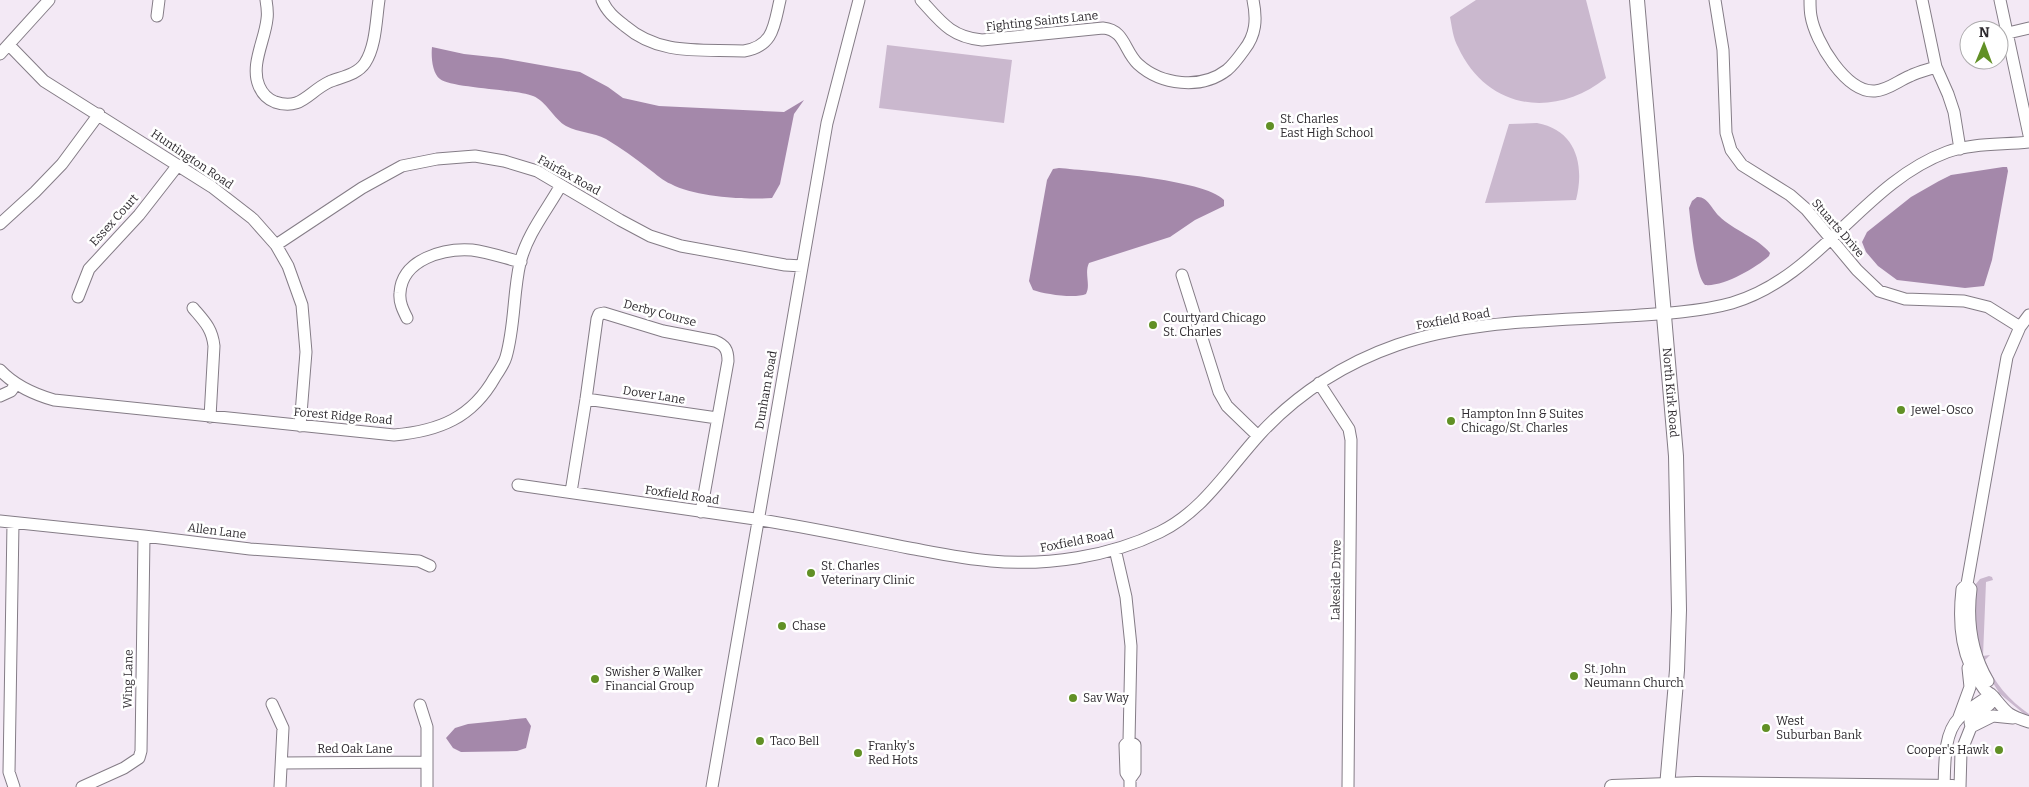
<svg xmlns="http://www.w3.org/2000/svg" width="2029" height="787" font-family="Bitter,serif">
	<rect width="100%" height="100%" fill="#f3e9f5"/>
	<path fill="#cab8ce" d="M1476,0H1586L1606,78C1554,119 1487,110 1458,47C1453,38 1452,27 1450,17Z
		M887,45L1012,60L1004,123L879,108Z
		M1537,123C1576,130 1585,165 1576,200L1485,203L1509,124Z
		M1989,576L1992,577L1993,580L1986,582L1983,656L1990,655L1985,660C1993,682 2010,701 2029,714V718L2000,694L1993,683L1986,671L1973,628L1975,585L1980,579Z"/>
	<path fill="#a488aa" d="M432,47L464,54L501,58L580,72L608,87L623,98L659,106L784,112L804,100L794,114L780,184L772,198C745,200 695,197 671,184C663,181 656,174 649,169C635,158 621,148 606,139C593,132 579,133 566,126C554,119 546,101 533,96C514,89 451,88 440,79C432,73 431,56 432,47Z
		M2003,167H2007L2008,171L1992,260L1984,286L1965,288L1897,280L1878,266L1866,252L1862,242L1867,232L1911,197L1939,181L1951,175Z
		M1059,168C1090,171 1205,179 1224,200V206L1195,220L1170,237L1089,263C1084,273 1091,285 1086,294C1075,299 1044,294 1033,290L1029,281L1047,180L1053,169Z
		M1697,197C1707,196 1712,209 1719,216C1734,231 1757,237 1770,253L1769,256C1756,268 1723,287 1705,285C1695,275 1691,225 1689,208L1692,201Z
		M526,718L531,726L526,748L517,751L461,752L453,748L446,738L455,728L468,724Z"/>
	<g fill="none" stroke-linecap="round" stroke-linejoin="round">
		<g stroke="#847c86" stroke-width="13">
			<path id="minor" d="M266,0C267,6 268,13 267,19C265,40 250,65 259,86C262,93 267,99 275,102C301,111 308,92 329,82C341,77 357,75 365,63C376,46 376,20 379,0
				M602,0C607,12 615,18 625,26C660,56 701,49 744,51C774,46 774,25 780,0
				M921,0C941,22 951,37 982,40L1103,28C1125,30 1124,51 1138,64C1161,85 1201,90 1227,70C1233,65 1239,57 1244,50C1256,35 1257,19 1253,0
				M1715,0L1723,50L1726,133L1731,150L1742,165L1790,195L1806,209L1857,270L1879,291L1905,299L1964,301L1988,307L2020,327
				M1810,0C1810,5 1810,11 1811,16C1815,41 1846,93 1875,91C1888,90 1898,81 1910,76C1918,72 1927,70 1936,67
				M1922,0L1936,67L1948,94L1954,112L1960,149
				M2000,0L2029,135
				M157,16L159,0
				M2008,33L2029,28
				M9,45L44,81L212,187L253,219L276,245L288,266L302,305L306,352L300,426
				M0,54L49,0
				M0,224L35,192L62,164L99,114
				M276,245L362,188L402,166L437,159L475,156L504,161L537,171L620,220L650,236L681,246L785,265L802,266
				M1182,275L1219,392L1227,406L1258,436
				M78,297L89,269L139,215L178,165
				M193,308C204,321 212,328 214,346L210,417
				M2029,315L2020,327L2007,357L1967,584L1962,589C1958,625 1961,659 1984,689C1987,692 1990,693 1993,696C2007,713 2007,715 2029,722
				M407,318C403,310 399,302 400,293C402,259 444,248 472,250C488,252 505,258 521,262
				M0,370C15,386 33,394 54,400L394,435C439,431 472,418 495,377C499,371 504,364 506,357C515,326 513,293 520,263C527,234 547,210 561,185
				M1319,383L1349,429L1351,440L1348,787
				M0,396L11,391L16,384
				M586,399L717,418
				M518,485C597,496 676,507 755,519C807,527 858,538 909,548C936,553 964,559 991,561C1047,566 1109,557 1160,532C1203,511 1228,469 1260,434C1297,394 1345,363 1397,345C1470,320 1549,321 1626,316C1659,314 1700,312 1732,303C1820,277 1863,183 1947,152C1972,143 2003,145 2029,142
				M571,492L586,399L597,319L599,314L604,313L663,331L715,341C725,345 728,350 728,361L701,512
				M0,521L144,536L250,549L419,561L430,566
				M13,523L9,772L14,787
				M1115,549L1126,597L1131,646L1129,741L1125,745L1126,773L1130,779V787
				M1967,584L1971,589C1967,621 1971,652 1988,681
				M272,704L283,728L280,787
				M420,705L427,727V787
				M1959,717L1970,687L1968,668
				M1971,727L1993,716L2013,718
				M1129,741L1135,745V772L1130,779
				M282,763L427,762
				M82,787L124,768L139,758L141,751L144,536
				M712,787L827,123L859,0
				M1944,787C1945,766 1943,734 1959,718C1968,709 1981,702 1991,694
				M1960,787L1961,752L1971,727L1970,722L1990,704"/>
		</g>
		<g stroke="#847c86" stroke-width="16">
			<g id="major">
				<path id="s1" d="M1637,0L1676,456L1679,610L1677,670L1667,787"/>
				<path d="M1612,787L1696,784L1953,787"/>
			</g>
		</g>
		<use href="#minor" stroke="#fff" stroke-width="11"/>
		<use href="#major" stroke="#fff" stroke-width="14"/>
	</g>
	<g fill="#619025" stroke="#fff" stroke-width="2">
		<circle cx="1270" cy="126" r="5"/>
		<circle cx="1153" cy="325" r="5"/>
		<circle cx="1901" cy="410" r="5"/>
		<circle cx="1451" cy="421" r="5"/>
		<circle cx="811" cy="573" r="5"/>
		<circle cx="782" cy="626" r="5"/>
		<circle cx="1574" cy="676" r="5"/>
		<circle cx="595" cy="679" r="5"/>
		<circle cx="1073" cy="698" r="5"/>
		<circle cx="1766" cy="728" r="5"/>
		<circle cx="760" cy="741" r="5"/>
		<circle cx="1999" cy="750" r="5"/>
		<circle cx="858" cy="753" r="5"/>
	</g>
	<g text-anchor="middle" stroke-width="5" stroke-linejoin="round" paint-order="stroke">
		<g font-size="12" fill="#2f2b30" stroke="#fff">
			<text transform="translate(1042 21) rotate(-6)" y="4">Fighting Saints Lane</text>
			<text transform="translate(192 159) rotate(34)" y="4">Huntington Road</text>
			<text transform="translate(569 175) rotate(29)" y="4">Fairfax Road</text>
			<text transform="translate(114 220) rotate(-48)" y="4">Essex Court</text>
			<text transform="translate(1838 228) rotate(49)" y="4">Stuarts Drive</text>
			<text transform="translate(660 313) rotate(15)" y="4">Derby Course</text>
			<text transform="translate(1453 319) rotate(-10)" y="4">Foxfield Road</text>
			<text transform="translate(766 390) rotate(-80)" y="4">Dunham Road</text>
			<text dy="4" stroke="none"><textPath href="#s1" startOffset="394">North Kirk Road</textPath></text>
			<text transform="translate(654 395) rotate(9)" y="4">Dover Lane</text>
			<text transform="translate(343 416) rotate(5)" y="4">Forest Ridge Road</text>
			<text transform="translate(682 495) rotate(8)" y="4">Foxfield Road</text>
			<text transform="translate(217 531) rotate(7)" y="4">Allen Lane</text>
			<text transform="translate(1077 541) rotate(-11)" y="4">Foxfield Road</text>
			<text transform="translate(1336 580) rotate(-89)" y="4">Lakeside Drive</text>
			<text transform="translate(128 679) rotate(-89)" y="4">Wing Lane</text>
			<text x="355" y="753">Red Oak Lane</text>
		</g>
		<g font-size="12" fill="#2f2b30" stroke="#fff" text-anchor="start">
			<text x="1280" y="123">St. Charles<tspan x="1280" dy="14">East High School</tspan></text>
			<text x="1163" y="322">Courtyard Chicago<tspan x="1163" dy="14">St. Charles</tspan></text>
			<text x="1911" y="414">Jewel-Osco</text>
			<text x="1461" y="418">Hampton Inn &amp; Suites<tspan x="1461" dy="14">Chicago/St. Charles</tspan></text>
			<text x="821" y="570">St. Charles<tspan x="821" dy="14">Veterinary Clinic</tspan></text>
			<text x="792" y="630">Chase</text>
			<text x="1584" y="673">St. John<tspan x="1584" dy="14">Neumann Church</tspan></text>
			<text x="605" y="676">Swisher &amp; Walker<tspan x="605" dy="14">Financial Group</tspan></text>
			<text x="1083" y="702">Sav Way</text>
			<text x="1776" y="725">West<tspan x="1776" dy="14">Suburban Bank</tspan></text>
			<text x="770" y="745">Taco Bell</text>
			<text x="868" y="750">Franky's<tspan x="868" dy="14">Red Hots</tspan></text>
			<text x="1989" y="754" text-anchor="end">Cooper's Hawk</text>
		</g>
	</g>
	<g transform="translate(1984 45) rotate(1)"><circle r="24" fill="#ffffff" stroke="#acaaac"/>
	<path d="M0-4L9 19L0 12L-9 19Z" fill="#619025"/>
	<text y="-8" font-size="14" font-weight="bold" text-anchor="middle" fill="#2f2b30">N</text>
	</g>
</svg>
